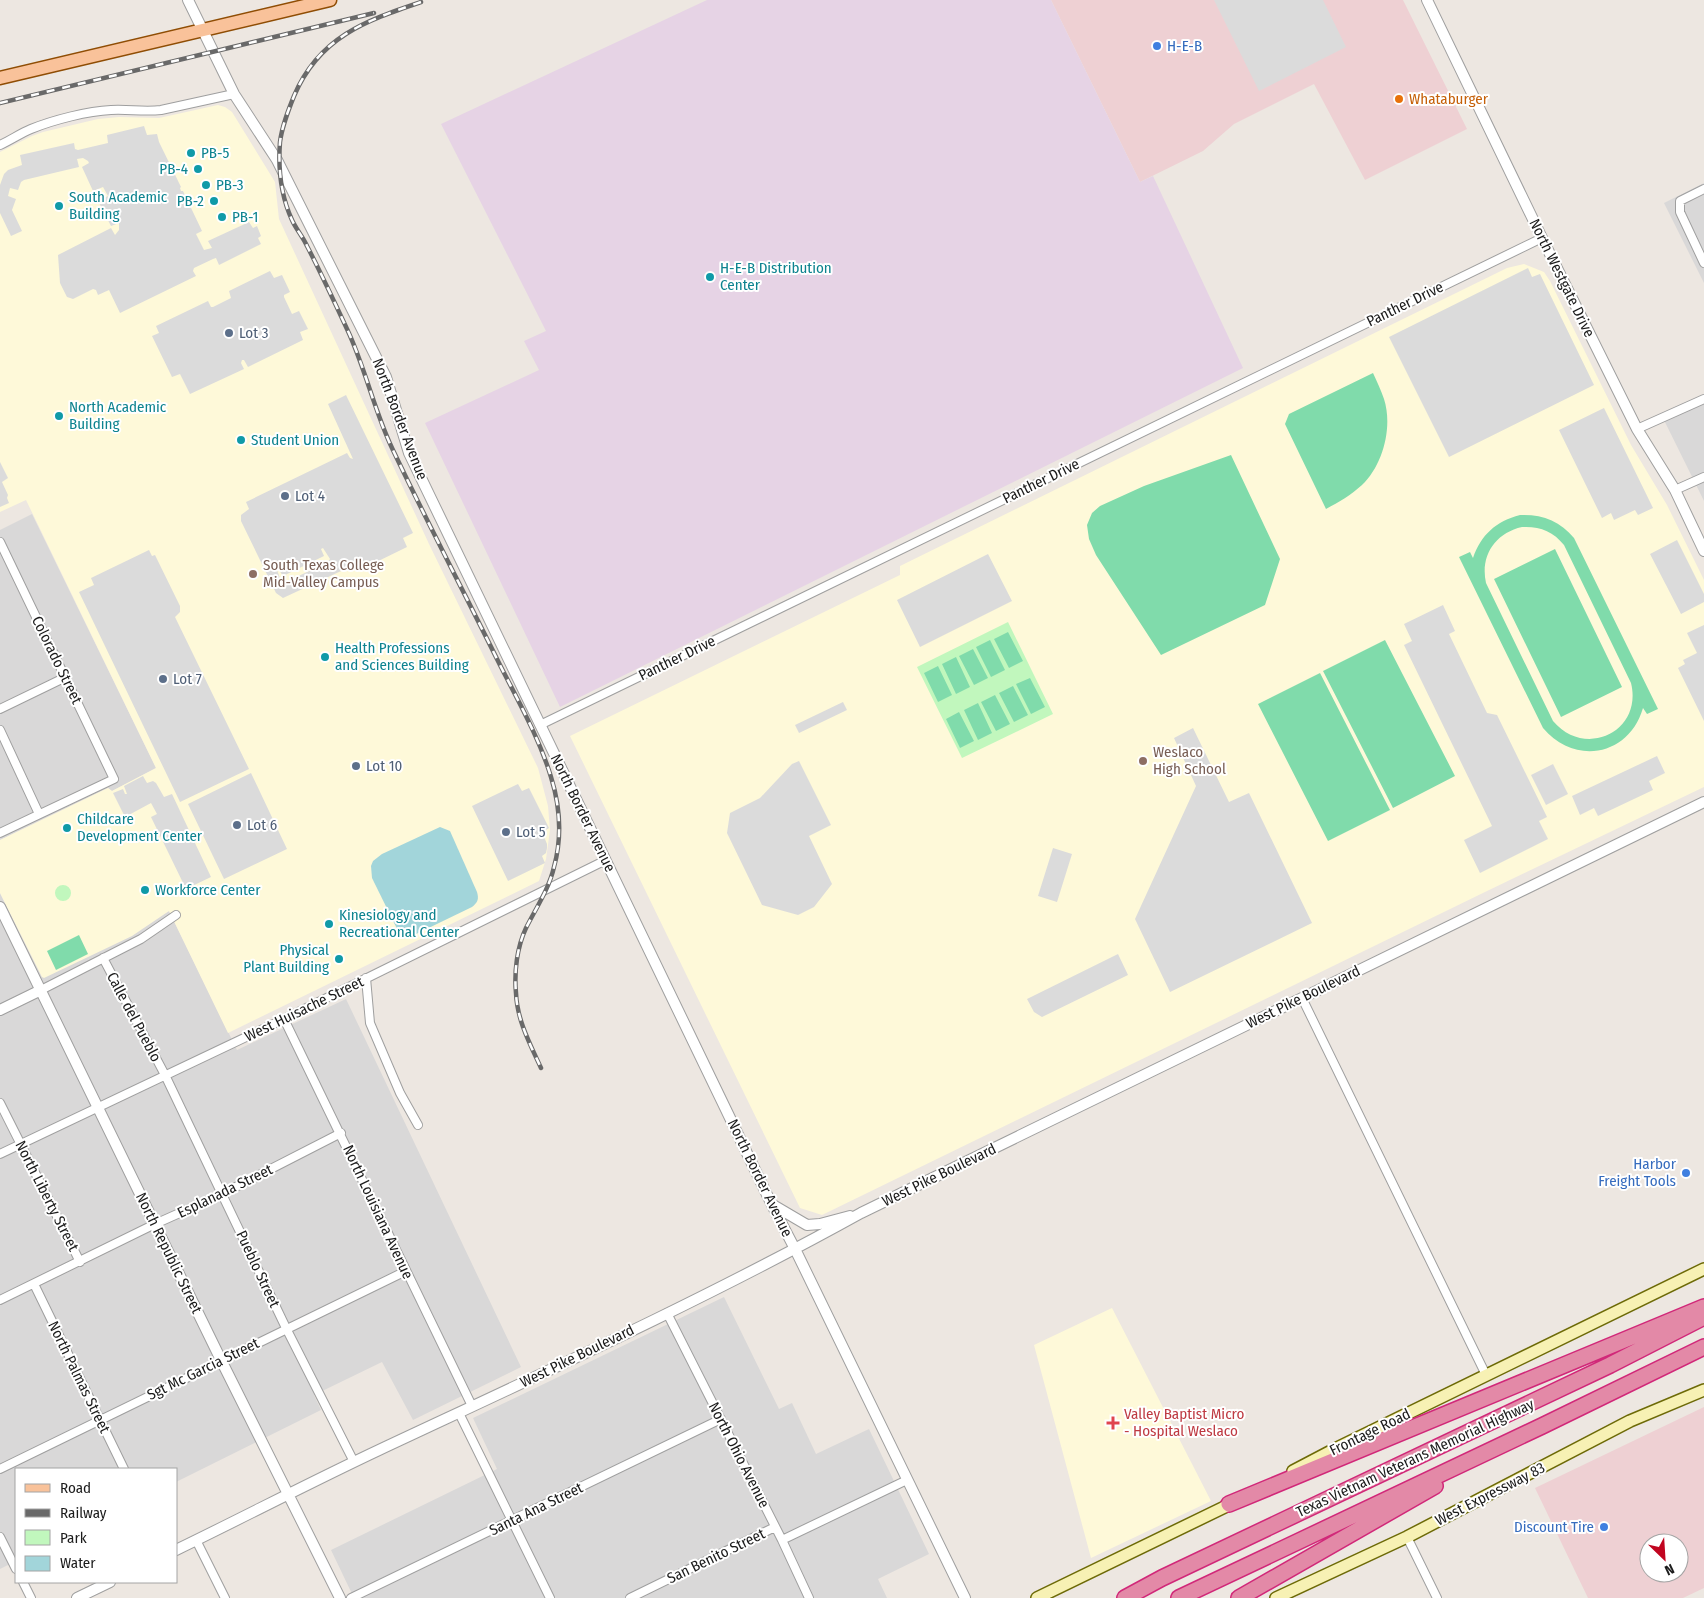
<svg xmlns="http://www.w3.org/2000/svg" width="1704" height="1598" font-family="'Fira Sans Condensed',sans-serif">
	<rect width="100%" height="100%" fill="#ede7e1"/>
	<path fill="#d9d8d8" d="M1704,183V283L1664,203Z
		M1704,394V501L1661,414Z
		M32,514L156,768L112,791L108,788L0,840V530Z
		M0,893L42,977L169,911L237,1050L346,999L521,1367L413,1420L382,1362L314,1395L321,1410L176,1482V1469H16V1561L0,1569Z
		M724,1297L779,1409L792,1403L816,1454L869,1429L929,1554L878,1579L887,1598H354L331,1550L497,1469L473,1418Z"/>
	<path fill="#eed0d3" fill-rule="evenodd" d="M1051,0H1403L1467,129L1365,180L1314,84L1234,124L1203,151L1140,182Z
		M1704,1407V1588L1683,1598H1588L1535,1488ZM1649,1543H1679V1573H1649Z"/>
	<path fill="#e6d3e5" d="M707,0H1051L1140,182L1153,176L1243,368L560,707L425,423L539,370L524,341L546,331L441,124Z"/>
	<path fill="#fef9d9" d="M218,105L225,107L232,112L275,182L279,219L429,544L538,768L548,806L550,830L546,859L539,881L228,1033L169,911L132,936L44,978L42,977L0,893V840L108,788L112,791L156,768L26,500L0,512V152L32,136L43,132L98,119L119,117L159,118Z
		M1524,264L1544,272L1550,281L1631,445L1667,505L1704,580V787L1485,892L822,1215L800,1208L570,736L900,575V566L1507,268Z
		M1112,1308L1211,1501L1091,1558L1034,1345Z"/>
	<path fill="#c1f7bd" d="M1008,622L1053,714L962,758L917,667Z
		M55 893a8 8 0 1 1 16 0a8 8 0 1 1-16 0Z"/>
	<path fill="#80dbab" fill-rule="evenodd" d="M1373,373C1377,382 1381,390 1384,399C1393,427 1383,465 1362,485C1351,495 1339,502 1326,509L1285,424L1289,414Z
		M1231,455L1280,559L1265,605L1161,655L1096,555L1089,539L1087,525L1092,513L1100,506L1144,486Z
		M1520,515C1542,514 1560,521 1574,538L1658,709L1647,714L1643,708C1629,756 1575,766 1543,728L1459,557L1470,552L1473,558C1481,535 1496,521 1520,515ZM1522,527C1539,526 1553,531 1564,545L1631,683C1643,732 1585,759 1553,721L1486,583C1480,556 1495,533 1522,527Z
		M1555,549L1622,687L1561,717L1494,579Z
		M1008,632L1023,661L1009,668L994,639Z
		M990,640L1005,670L991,677L976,647Z
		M1385,640L1455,776L1393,808L1323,671Z
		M973,649L988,678L974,685L959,656Z
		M956,657L970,687L956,694L942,664Z
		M938,666L952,695L938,702L924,673Z
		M1320,673L1390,810L1328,841L1258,704Z
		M1030,678L1045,707L1031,714L1016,684Z
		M1013,686L1028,715L1014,722L999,693Z
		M995,695L1010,724L996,731L981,702Z
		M978,703L992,733L978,740L964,710Z
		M959,712L974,741L960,748L946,719Z
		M79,935L88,954L56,970L47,951Z"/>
	<path fill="#dbdbdb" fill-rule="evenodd" d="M1214,0H1323L1346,47L1259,91Z
		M144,126L147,135L157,134L159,142L181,187L180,188L181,191H183L202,231L196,234L204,250L212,248L208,241L249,222L253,228L257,226L261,236L258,238L261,244L219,265L216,258L213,259L194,268L193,271L196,276L120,313L109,290L98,295L96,290L93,289L73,299L67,297L60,283L58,255L111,228L115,235L119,230V223L111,226L98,201L108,196L103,187L93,191L82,167L89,163L88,161L83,158L77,159L79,167L24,180L21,182L18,190L10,188L8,196L16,199L12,210L22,231L11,236L0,213V185L4,174L8,170L22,165L20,155L74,143L75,149L78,150L108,143L107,135Z
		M1528,268L1532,277L1540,274L1594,385L1449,457L1389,337Z
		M270,271L274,278L282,275L290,292L284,295V297L292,314L299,311L308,329L300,332L303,340L248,367L244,360H242L241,363L244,369L190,394L180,374L172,377L152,336L159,333L156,326L208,301L211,307H213L231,298L229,291Z
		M346,395L413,533L403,538L407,547L358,571L354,565L283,598L276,593L241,521V515L249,509L246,502L347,453L350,458L353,459L328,404ZM323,548L330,559L328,562L286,582L281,581L277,570H279L283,576L324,556L321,549Z
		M1604,408L1653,508L1638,515L1635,510L1614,520L1611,513L1602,518L1559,430Z
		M0,462L8,478L2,482L8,495L7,498L9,503L0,507Z
		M1677,540L1704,594V602L1681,614L1650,554Z
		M149,550L152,556L155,555L180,606V612L175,617L249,769L180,802L79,592L94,585L91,578Z
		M988,554L1012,601L920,647L897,600Z
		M1443,605L1455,631L1449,634L1487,713L1497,715L1547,817L1539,821L1548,839L1480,873L1464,840L1492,826L1404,645L1412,641L1404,624Z
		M1704,625V721L1678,668L1685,664L1683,660L1697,653L1687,633Z
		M843,702L847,710L799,733L795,725Z
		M1193,728L1229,802L1249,793L1312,923L1170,992L1135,919L1196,786L1174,738Z
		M1657,756L1665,773L1649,781L1653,790L1598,816L1594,808L1580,815L1572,796Z
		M799,761L831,825L809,836L832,884L814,907L798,915L762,905L727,833L730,813L760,798L792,764Z
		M1553,764L1568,794L1546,805L1531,775Z
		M251,773L287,849L224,879L188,804Z
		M143,776L147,783L153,781L156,783L164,797L172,794L211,877L186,889L151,817L157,814L151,803L125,817L113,793L123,789L125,794H127L124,786Z
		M518,784L522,791L529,788L549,828L542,832L547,844V848L546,853L542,856L545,863L508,881L472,806Z
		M1053,848L1072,854L1057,902L1038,896Z
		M1118,954L1128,975L1042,1017L1034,1012L1027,999Z"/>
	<path fill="#a2d5da" d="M440,827L450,831L477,892C479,899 478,902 472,907L410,937L402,939L372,878L371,866L373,861L382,854Z"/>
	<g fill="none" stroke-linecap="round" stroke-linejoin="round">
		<g stroke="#9f9f9f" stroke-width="10">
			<path id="minor" d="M0,145C11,140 21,133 31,129C53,120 88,111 111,110C128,109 144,112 161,110L234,94
				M1704,189L1680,201V212L1704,263
				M1637,429L1704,399
				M1675,490L1704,477
				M0,542L114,779L0,833
				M0,709L66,677
				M540,725L1542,238
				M0,730L39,814
				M103,958L165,1075L286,1328L354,1462
				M366,978L370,1023L400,1093L418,1125
				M41,990L141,939L176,915
				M1302,998L1486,1375
				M284,1019L472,1406
				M0,1103L80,1262
				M0,1154L284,1019L606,860
				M34,1284L124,1469
				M0,1300L155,1224L222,1194L341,1133
				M667,1313L782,1540L809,1598
				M459,1413L550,1598
				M0,1469L406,1271
				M0,1537L16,1569
				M1407,1537L1437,1598
				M196,1540L225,1598
				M782,1540L907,1480
				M23,1582L31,1598
				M351,1598L721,1419
				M630,1598L775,1527"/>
		</g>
		<g stroke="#9f9f9f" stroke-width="12">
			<path id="tertiary" d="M188,0L234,94L277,160L386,377L409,453L772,1205L795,1249L965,1598
				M1427,0L1542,238L1637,429L1675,490L1704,551
				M0,907L221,1360L340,1598
				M0,1010L41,990
				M773,1205L807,1225L820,1224L850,1216
				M176,1550C244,1517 311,1482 379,1450C541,1374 704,1300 861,1213L1704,802
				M77,1598L110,1582"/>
		</g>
		<g stroke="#6d6a07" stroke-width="14">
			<path id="secondary" d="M1293,1471L1335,1449L1704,1269
				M1037,1598L1237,1501
				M1276,1598L1407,1537L1630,1421L1704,1390"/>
		</g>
		<g stroke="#8f4d04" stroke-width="15">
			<path id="primary" d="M0,78L330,0"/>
		</g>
		<g stroke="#d12879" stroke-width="18">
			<path id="motorway" d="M1229,1504L1704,1307
				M1125,1598L1162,1578L1610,1365L1704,1317
				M1179,1598L1542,1426L1704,1347
				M1239,1598L1435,1486"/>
		</g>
		<use href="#minor" stroke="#fff" stroke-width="8"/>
		<use href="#tertiary" stroke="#fff" stroke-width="10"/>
		<use href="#secondary" stroke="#f7f1b4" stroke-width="11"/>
		<use href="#primary" stroke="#f9c29a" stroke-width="12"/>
		<use href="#motorway" stroke="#e389a7" stroke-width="15"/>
		<g stroke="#696969" stroke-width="4.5">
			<path id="rail" d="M421,2C365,21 319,37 294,96C288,111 282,126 280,142C278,168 281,196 292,220C296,229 303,237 307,246C321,273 334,301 347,329C365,367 374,410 392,448C426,520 463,590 498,661C517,699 539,737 551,777C560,806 562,838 554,867C549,889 536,908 526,928C517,947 514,972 516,993C517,1020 530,1044 541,1068
				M0,103L374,13"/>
		</g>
		<use href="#rail" stroke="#fff" stroke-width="2.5" stroke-dasharray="8" stroke-linecap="butt"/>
	</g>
	<g fill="#3f7fe0" stroke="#fff" stroke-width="2">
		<circle cx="1157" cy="46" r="5"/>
		<circle cx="1686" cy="1173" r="5"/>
		<circle cx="1604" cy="1527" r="5"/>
	</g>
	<circle fill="#e8710a" stroke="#fff" stroke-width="2" cx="1399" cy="99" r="5"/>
	<g fill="#0f9aa8" stroke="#fff" stroke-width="2">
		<circle cx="191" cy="153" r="5"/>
		<circle cx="198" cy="169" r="5"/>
		<circle cx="206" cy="185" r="5"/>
		<circle cx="214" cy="201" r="5"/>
		<circle cx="59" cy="206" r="5"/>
		<circle cx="222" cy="217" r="5"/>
		<circle cx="710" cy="277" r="5"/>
		<circle cx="59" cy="416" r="5"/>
		<circle cx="241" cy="440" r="5"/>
		<circle cx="325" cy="657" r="5"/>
		<circle cx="67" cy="828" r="5"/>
		<circle cx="145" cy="890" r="5"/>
		<circle cx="329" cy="924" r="5"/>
		<circle cx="339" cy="959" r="5"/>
	</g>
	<g fill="#5c6f8a" stroke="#fff" stroke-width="2">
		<circle cx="229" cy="333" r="5"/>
		<circle cx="285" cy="496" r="5"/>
		<circle cx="163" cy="679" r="5"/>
		<circle cx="356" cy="766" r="5"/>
		<circle cx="237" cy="825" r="5"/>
		<circle cx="506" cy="832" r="5"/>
	</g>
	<g fill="#8d6e63" stroke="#fff" stroke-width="2">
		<circle cx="253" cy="574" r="5"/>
		<circle cx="1143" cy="761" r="5"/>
	</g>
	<path fill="#e0444e" stroke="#fff" stroke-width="2" d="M1110.5 1415.5h5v5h5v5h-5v5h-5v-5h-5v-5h5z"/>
	<g text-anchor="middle" stroke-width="4" stroke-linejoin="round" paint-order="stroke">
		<g font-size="15" fill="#366cbe" stroke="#fff" text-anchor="end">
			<text x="1167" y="51" text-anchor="start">H-E-B</text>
			<text x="1676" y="1169">Harbor<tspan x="1676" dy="17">Freight Tools</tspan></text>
			<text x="1594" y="1532">Discount Tire</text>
		</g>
		<g font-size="15" fill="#c56008" stroke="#fff" text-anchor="start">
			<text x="1409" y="104">Whataburger</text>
		</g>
		<g font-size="15" fill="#0d838f" stroke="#fff" text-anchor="start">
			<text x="201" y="158">PB-5</text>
			<text x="188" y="174" text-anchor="end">PB-4</text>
			<text x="216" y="190">PB-3</text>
			<text x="69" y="202">South Academic<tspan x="69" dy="17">Building</tspan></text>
			<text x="204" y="206" text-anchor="end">PB-2</text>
			<text x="232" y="222">PB-1</text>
			<text x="720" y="273">H-E-B Distribution<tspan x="720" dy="17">Center</tspan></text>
			<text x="69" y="412">North Academic<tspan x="69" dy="17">Building</tspan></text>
			<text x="251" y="445">Student Union</text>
			<text x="335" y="653">Health Professions<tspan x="335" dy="17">and Sciences Building</tspan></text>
			<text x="77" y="824">Childcare<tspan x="77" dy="17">Development Center</tspan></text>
			<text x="155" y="895">Workforce Center</text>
			<text x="339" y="920">Kinesiology and<tspan x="339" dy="17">Recreational Center</tspan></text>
			<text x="329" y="955" text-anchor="end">Physical<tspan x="329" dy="17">Plant Building</tspan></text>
		</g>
		<g font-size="15" fill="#1b1b1b" stroke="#fff">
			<text transform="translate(1562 278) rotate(64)" y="5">North Westgate Drive</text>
			<text transform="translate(1405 304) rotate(-26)" y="5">Panther Drive</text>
			<text transform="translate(400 419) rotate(69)" y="5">North Border Avenue</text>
			<text transform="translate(1041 481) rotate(-26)" y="5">Panther Drive</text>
			<text transform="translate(677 658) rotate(-26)" y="5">Panther Drive</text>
			<text transform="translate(57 660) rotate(64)" y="5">Colorado Street</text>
			<text transform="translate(583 813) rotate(64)" y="5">North Border Avenue</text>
			<text transform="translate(1303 997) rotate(-26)" y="5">West Pike Boulevard</text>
			<text transform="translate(304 1009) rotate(-26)" y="5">West Huisache Street</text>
			<text transform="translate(134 1017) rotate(62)" y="5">Calle del Pueblo</text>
			<text transform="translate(939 1175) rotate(-26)" y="5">West Pike Boulevard</text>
			<text transform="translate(760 1178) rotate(64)" y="5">North Border Avenue</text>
			<text transform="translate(225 1191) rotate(-26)" y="5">Esplanada Street</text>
			<text transform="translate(47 1196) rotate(63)" y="5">North Liberty Street</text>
			<text transform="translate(378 1212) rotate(65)" y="5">North Louisiana Avenue</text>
			<text transform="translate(169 1253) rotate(64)" y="5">North Republic Street</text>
			<text transform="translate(258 1269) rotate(65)" y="5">Pueblo Street</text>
			<text transform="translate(577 1356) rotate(-26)" y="5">West Pike Boulevard</text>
			<text transform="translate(203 1369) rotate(-26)" y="5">Sgt Mc Garcia Street</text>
			<text transform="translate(79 1377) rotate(64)" y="5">North Palmas Street</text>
			<text transform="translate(1370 1432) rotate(-26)" y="5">Frontage Road</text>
			<text transform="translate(739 1455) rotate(63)" y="5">North Ohio Avenue</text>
			<text transform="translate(1415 1458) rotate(-25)" y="5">Texas Vietnam Veterans Memorial Highway</text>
			<text transform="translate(1490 1494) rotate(-27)" y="5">West Expressway 83</text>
			<text transform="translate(536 1509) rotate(-26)" y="5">Santa Ana Street</text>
			<text transform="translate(716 1556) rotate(-26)" y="5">San Benito Street</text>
		</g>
		<g font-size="15" fill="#4e5e75" stroke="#fff" text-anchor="start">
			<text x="239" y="338">Lot 3</text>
			<text x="295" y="501">Lot 4</text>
			<text x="173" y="684">Lot 7</text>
			<text x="366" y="771">Lot 10</text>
			<text x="247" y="830">Lot 6</text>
			<text x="516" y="837">Lot 5</text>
		</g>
		<g font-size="15" fill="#785e54" stroke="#fff" text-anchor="start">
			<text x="263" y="570">South Texas College<tspan x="263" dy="17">Mid-Valley Campus</tspan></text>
			<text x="1153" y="757">Weslaco<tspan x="1153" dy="17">High School</tspan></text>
		</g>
		<g font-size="15" fill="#be3a42" stroke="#fff" text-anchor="start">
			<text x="1124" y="1419">Valley Baptist Micro<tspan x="1124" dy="17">- Hospital Weslaco</tspan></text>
		</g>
	</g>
	<rect x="15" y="1468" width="162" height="115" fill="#ffffff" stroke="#a4a4a4"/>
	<rect x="25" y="1484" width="25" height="8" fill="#f9c29a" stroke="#a4a4a4"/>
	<text x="60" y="1493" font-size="15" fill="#1b1b1b">Road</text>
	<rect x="25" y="1509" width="25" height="8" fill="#696969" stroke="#a4a4a4"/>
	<text x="60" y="1518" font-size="15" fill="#1b1b1b">Railway</text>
	<rect x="25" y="1530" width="25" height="15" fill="#c1f7bd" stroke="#a4a4a4"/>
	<text x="60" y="1543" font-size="15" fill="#1b1b1b">Park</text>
	<rect x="25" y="1556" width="25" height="15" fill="#a2d5da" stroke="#a4a4a4"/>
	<text x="60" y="1568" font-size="15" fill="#1b1b1b">Water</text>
	<g transform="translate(1664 1558) rotate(155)"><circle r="24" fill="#ffffff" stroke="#a4a4a4"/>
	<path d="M0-4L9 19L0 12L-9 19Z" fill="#c10520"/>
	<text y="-8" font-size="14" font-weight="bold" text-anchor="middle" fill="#1b1b1b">N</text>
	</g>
</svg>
